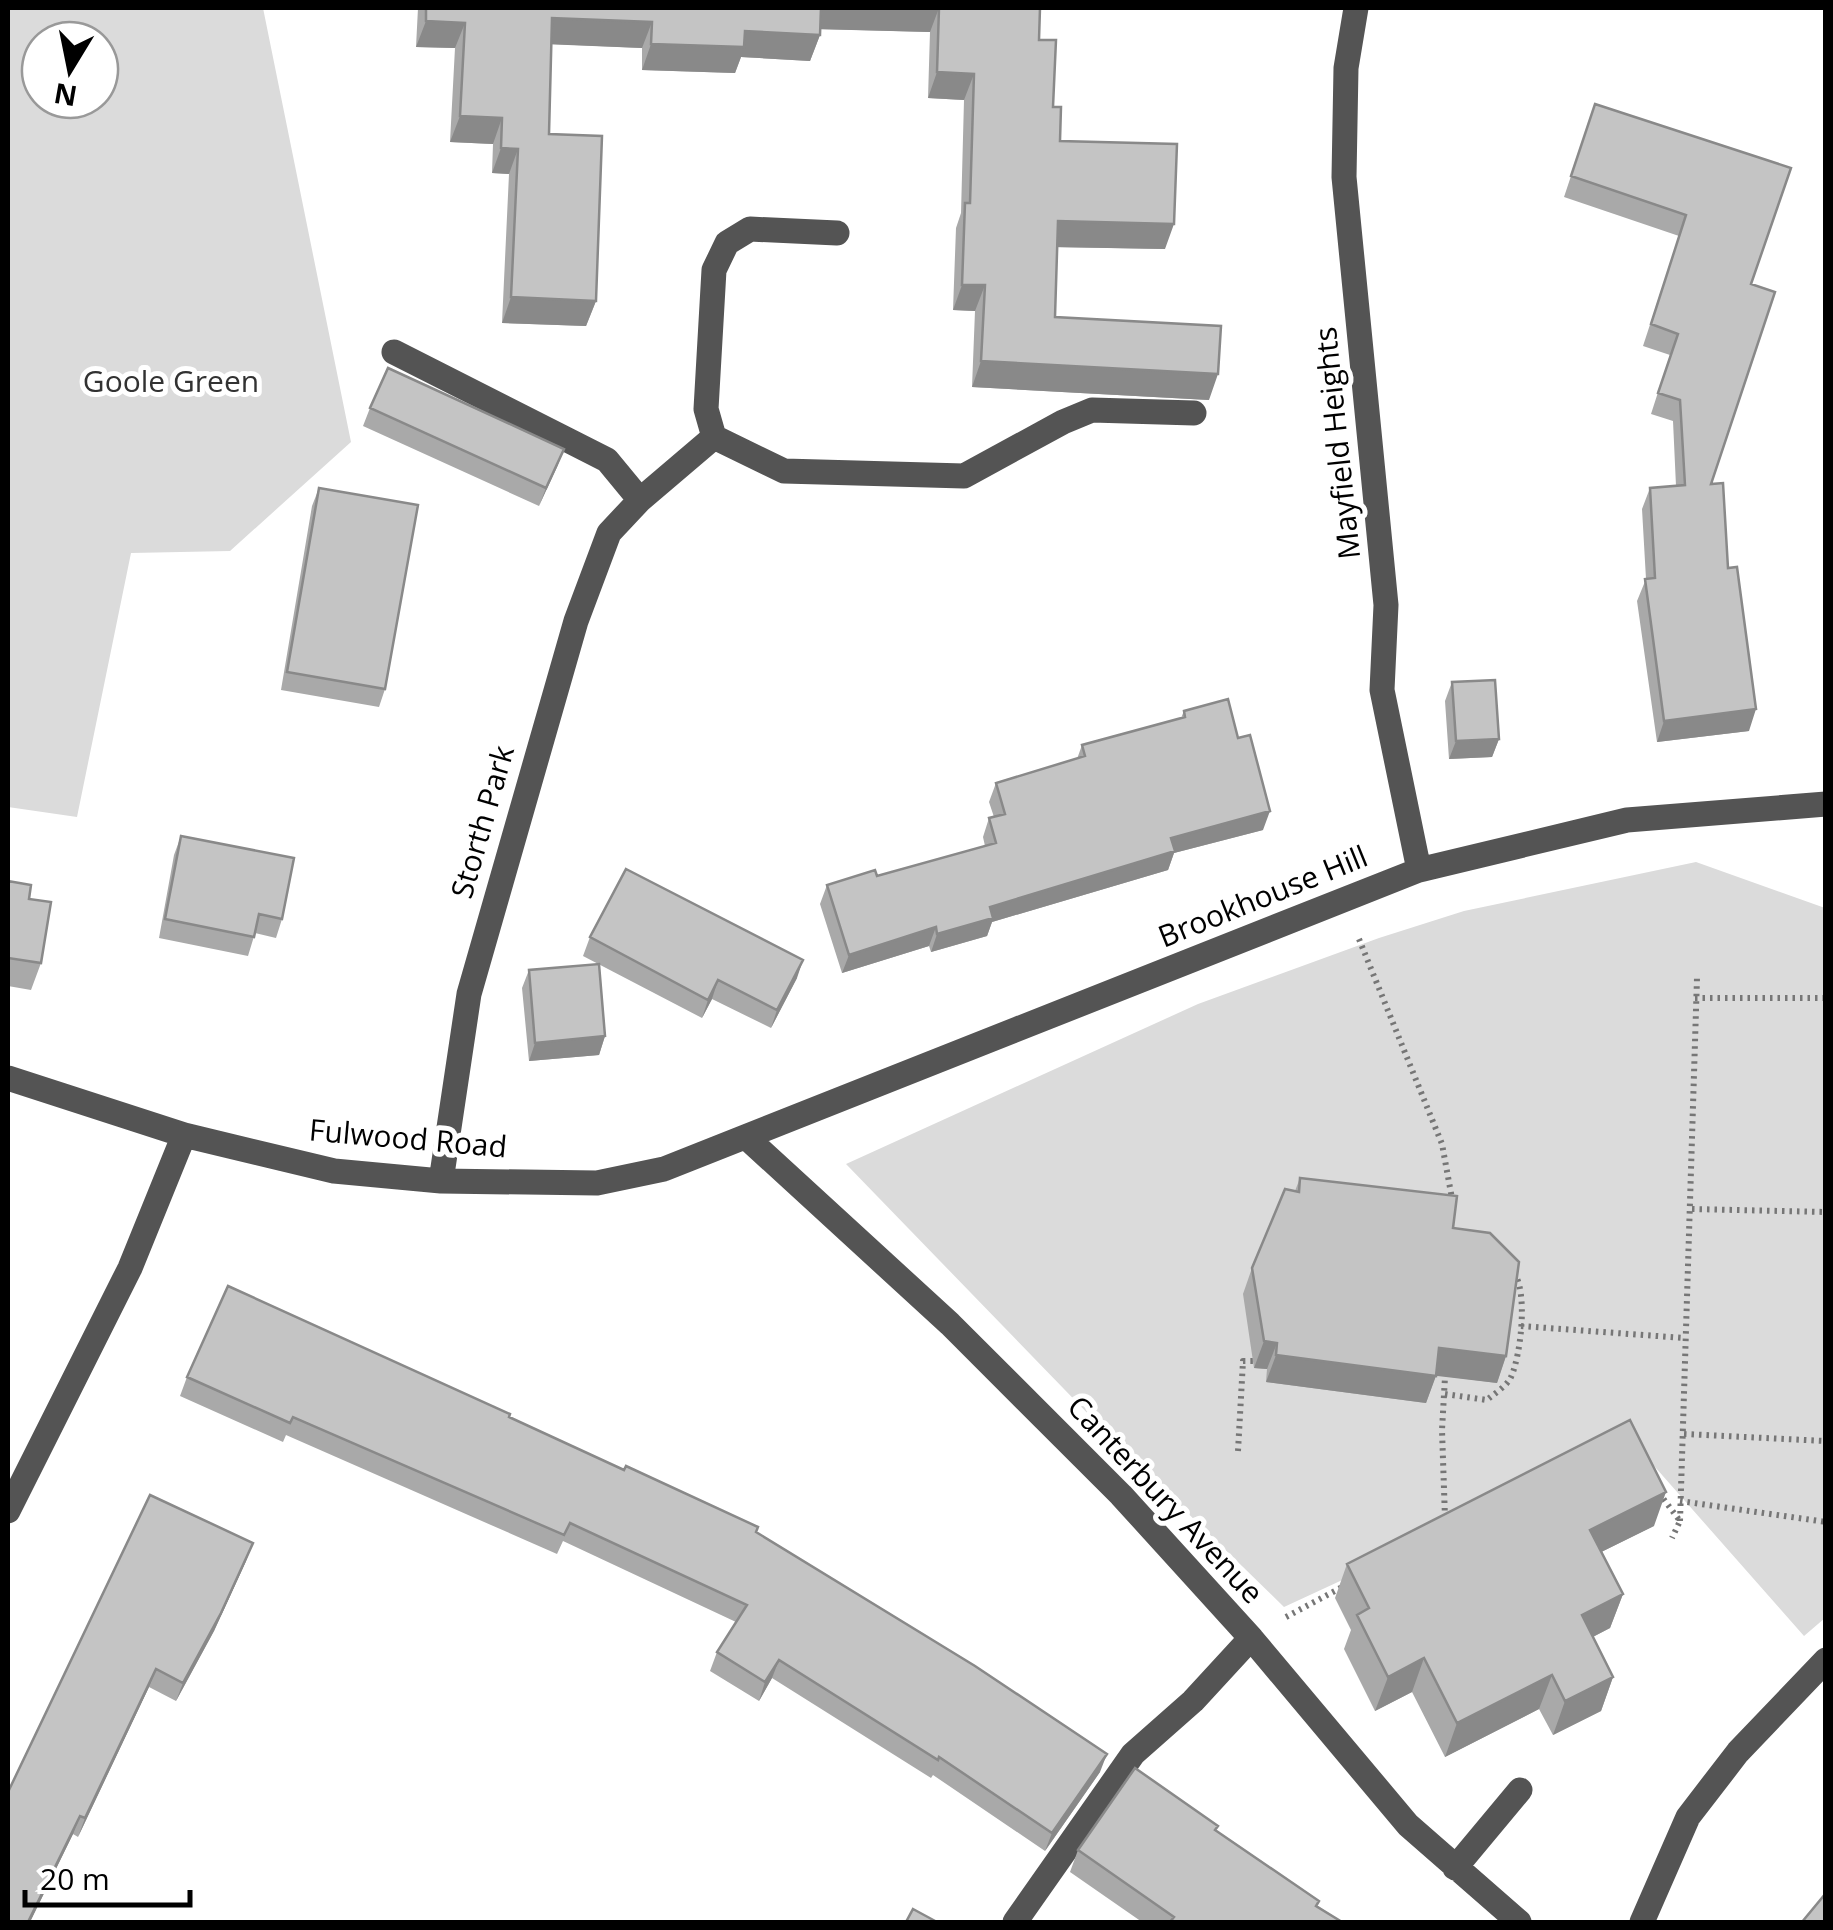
<svg xmlns="http://www.w3.org/2000/svg" width="1833" height="1930" font-family="'Open Sans',sans-serif">
	<rect width="100%" height="100%" fill="#fff"/>
	<path fill="#dbdbdb" fill-rule="evenodd" d="M8,8H263L351,442L230,551L131,553L77,817L8,807ZM40,40H100V100H40Z
		M1696,862L1825,908V1618L1804,1636L1618,1425L1446,1532L1284,1607L1126,1453L846,1164L1198,1004L1379,938L1464,911Z"/>
	<g fill="none" stroke-linecap="round" stroke-linejoin="round">
		<path stroke="#767676" stroke-width="6" stroke-dasharray="2.5 5" stroke-linecap="butt" d="M1359,939L1442,1144L1453,1204
			M1695,998H1826
			M1692,1209L1826,1212
			M1521,1326L1684,1338
			M1445,1394L1487,1400C1495,1393 1507,1386 1511,1377C1521,1355 1528,1292 1514,1273
			M1684,1434L1826,1441
			M1238,1451L1243,1361H1253
			M1659,1493L1680,1521L1672,1538
			M1680,1501L1826,1522
			M1445,1518L1442,1430L1445,1377
			M1680,1521L1697,978
			M1286,1617L1346,1585"/>
		<path stroke="#545454" stroke-width="25" d="M1356,8L1346,68L1344,177L1386,605L1382,690L1419,870
			M394,352L607,460L640,500
			M714,437L784,471L964,476L1063,422L1092,410L1194,413
			M8,1078L184,1135L334,1171L441,1181L597,1183L664,1169L1419,870L1627,820L1826,804
			M746,1137L950,1324L1121,1495L1251,1638L1408,1825L1519,1922
			M441,1181L469,994L576,621L609,533L640,500L714,437L706,409L714,270L727,243L750,229L837,233
			M8,1511L130,1268L184,1135
			M1455,1868L1520,1790
			M1015,1922L1133,1754L1193,1701L1251,1638
			M1642,1922L1688,1817L1738,1752L1826,1660"/>
	</g>
	<path fill="#a9a9a9" d="M418,8H1040L1039,40L1060,141L1165,249L1057,247L1055,317L1209,400L972,387L975,311L953,310L956,228L961,213L964,100L928,98L930,32L820,29V35L810,61L741,57L735,73L642,70V48L552,44L549,134L596,301L586,326L502,323L509,174L492,173L493,144L450,142L455,48L416,47Z
		M1595,104L1751,284L1711,484L1728,568L1749,731L1657,742L1637,601L1646,579L1642,509L1650,488L1676,486L1673,421L1651,414L1670,355L1643,346L1679,236L1564,197Z
		M370,408L564,449L539,506L363,426Z
		M319,488L385,689L379,707L281,690L312,506Z
		M1452,682L1499,739L1492,757L1449,759L1445,701Z
		M1184,711L1263,830L1174,853L1168,870L992,922L987,936L931,952L929,946L842,973L820,904L827,885L877,876L985,846L983,837L989,818L994,817L989,802L996,783L1077,759L1082,745L1181,718Z
		M181,836L282,919L276,938L255,933L248,956L159,938L174,855Z
		M8,881L29,899L41,963L31,990L8,986Z
		M590,937L797,978L771,1028L712,999L702,1018L583,956Z
		M529,970L605,1036L599,1055L529,1061L522,988Z
		M1300,1178L1453,1228L1506,1356L1497,1383L1436,1375L1426,1403L1266,1382L1267,1369L1254,1368L1243,1294L1252,1268L1295,1191Z
		M187,1377L509,1417L756,1532L1100,1772L1045,1851L933,1775L931,1778L772,1678L759,1701L710,1671L717,1652L736,1622L563,1541L557,1554L286,1435L283,1442L180,1396Z
		M1654,1526L1601,1552L1623,1594L1610,1628L1593,1637L1613,1677L1601,1711L1553,1735L1539,1709L1445,1757L1412,1692L1375,1711L1344,1649L1351,1630L1335,1598L1347,1564Z
		M246,1561L214,1631L176,1701L149,1687L78,1837L73,1834L30,1922H8V1792Z
		M1216,1831L1318,1906L1342,1922H1142L1070,1872L1078,1850Z"/>
	<path fill="#898989" d="M819,8H939L930,32L812,29Z
		M552,18L652,22L642,48L543,44Z
		M426,21L465,23L455,48L416,47Z
		M745,31L820,35L810,61L741,57L735,73L642,70L651,44Z
		M937,72L974,74L964,100L928,98Z
		M460,116L502,118L493,144L450,142Z
		M501,148L518,149L509,174L492,173Z
		M1058,221L1174,224L1165,249L1049,247Z
		M962,285H985L975,311L953,310Z
		M511,297L596,301L586,326L502,323Z
		M981,361L1218,374L1209,400L972,387Z
		M564,449L557,467L539,506L546,488Z
		M1756,709L1749,731L1657,742L1664,721Z
		M1499,739L1492,757L1449,759L1456,741Z
		M1270,811L1263,830L1174,853L1168,870L992,922L987,936L931,952L937,934L990,907L1171,838Z
		M936,927L929,946L842,973L849,955Z
		M803,960L797,978L771,1028L777,1010Z
		M718,980L712,999L702,1018L708,1000Z
		M605,1036L599,1055L529,1061L535,1043Z
		M1264,1341L1277,1343L1267,1369L1254,1368Z
		M1439,1348L1506,1356L1497,1383L1429,1375Z
		M1276,1355L1436,1376L1426,1403L1266,1382Z
		M1666,1492L1654,1526L1577,1564L1590,1530Z
		M253,1543L246,1561L214,1631L176,1701L183,1683Z
		M1623,1594L1610,1628L1569,1649L1582,1615Z
		M1424,1658L1412,1692L1375,1711L1388,1677Z
		M779,1660L772,1678L759,1701L765,1682Z
		M156,1669L149,1687L78,1837L85,1818Z
		M1552,1675L1539,1709L1445,1757L1457,1723Z
		M1613,1677L1601,1711L1553,1735L1565,1701Z
		M1107,1754L1100,1772L1045,1851L1052,1833Z
		M80,1816L73,1834L30,1922H28Z"/>
	<path fill="#c4c4c4" stroke="#898989" stroke-width="2.5" d="M426,8H821L820,35L745,31L744,47L651,44L652,22L552,18L549,134L602,136L596,301L511,297L518,149L501,148L502,118L460,116L465,23L426,21Z
		M939,8H1040L1039,40H1056L1053,107H1061L1060,141L1177,144L1174,224L1058,221L1055,317L1221,326L1218,374L981,361L985,285H962L965,203H970L974,74L937,72Z
		M1595,104L1791,168L1751,284L1775,292L1711,484L1723,483L1728,568L1737,567L1756,709L1664,721L1645,579L1655,578L1650,488L1685,485L1680,400L1658,393L1678,334L1651,324L1686,215L1571,176Z
		M388,368L564,449L546,488L370,408Z
		M319,488L418,505L385,689L287,672Z
		M1495,680L1499,739L1456,741L1452,682Z
		M1228,699L1238,738L1250,735L1270,811L1171,838L1175,851L990,907L993,918L937,934L936,927L849,955L827,885L875,870L877,876L996,843L989,818L1005,814L996,783L1085,756L1082,745L1185,717L1184,711Z
		M181,836L294,858L282,919L259,914L254,937L165,919Z
		M626,869L803,960L777,1010L718,980L708,1000L590,937Z
		M8,881L31,885L29,899L51,902L41,963L8,958Z
		M599,964L605,1036L535,1043L529,970Z
		M1300,1178L1457,1196L1453,1228L1490,1233L1519,1262L1506,1356L1439,1348L1436,1376L1276,1355L1277,1343L1264,1341L1252,1268L1285,1189L1299,1192Z
		M228,1286L510,1414L509,1417L624,1470L626,1466L758,1527L756,1532L975,1666L1107,1754L1052,1833L939,1757L938,1760L779,1660L765,1682L717,1652L747,1605L570,1523L564,1535L293,1417L290,1423L187,1377Z
		M1630,1420L1666,1492L1590,1530L1623,1594L1582,1615L1613,1677L1565,1701L1552,1675L1457,1723L1424,1658L1388,1677L1357,1615L1369,1608L1347,1564Z
		M150,1495L253,1543L221,1613L183,1683L156,1669L85,1818L80,1816L28,1922H8V1792Z
		M1135,1768L1218,1826L1215,1830L1319,1901L1316,1906L1342,1922H1170L1174,1917L1078,1850Z
		M1826,1893V1922H1802Z
		M913,1909L937,1922H906Z"/>
	<g text-anchor="middle" stroke-width="10" stroke-linejoin="round" paint-order="stroke">
		<g font-size="30" fill="#323232" stroke="#fff">
			<text x="171" y="392">Goole Green</text>
		</g>
		<g font-size="30" fill="#000" stroke="#fff">
			<text transform="translate(1338 443) rotate(-96)" y="10">Mayfield Heights</text>
			<text transform="translate(483 822) rotate(-74)" y="10">Storth Park</text>
			<text transform="translate(1263 897) rotate(-22)" y="10">Brookhouse Hill</text>
			<text transform="translate(408 1139) rotate(5)" y="10">Fulwood Road</text>
			<text transform="translate(1165 1500) rotate(47)" y="10">Canterbury Avenue</text>
		</g>
	</g>
	<rect width="1833" height="1930" fill="none" stroke="#000000" stroke-width="20"/>
	<g transform="translate(70 70) rotate(190)"><circle r="48" fill="#ffffff" stroke="#999999" stroke-width="2.5"/>
	<path d="M0-8L18 38L0 25L-18 38Z" fill="#000000"/>
	<text y="-15" font-size="28" font-weight="bold" text-anchor="middle" fill="#000000">N</text>
	</g>
	<path d="M25 1890v15h165v-15" fill="none" stroke="#000000" stroke-width="5"/>
	<text x="40" y="1890" font-size="30" fill="#000000" stroke="#ffffff" stroke-width="8" paint-order="stroke">20 m</text>
</svg>
